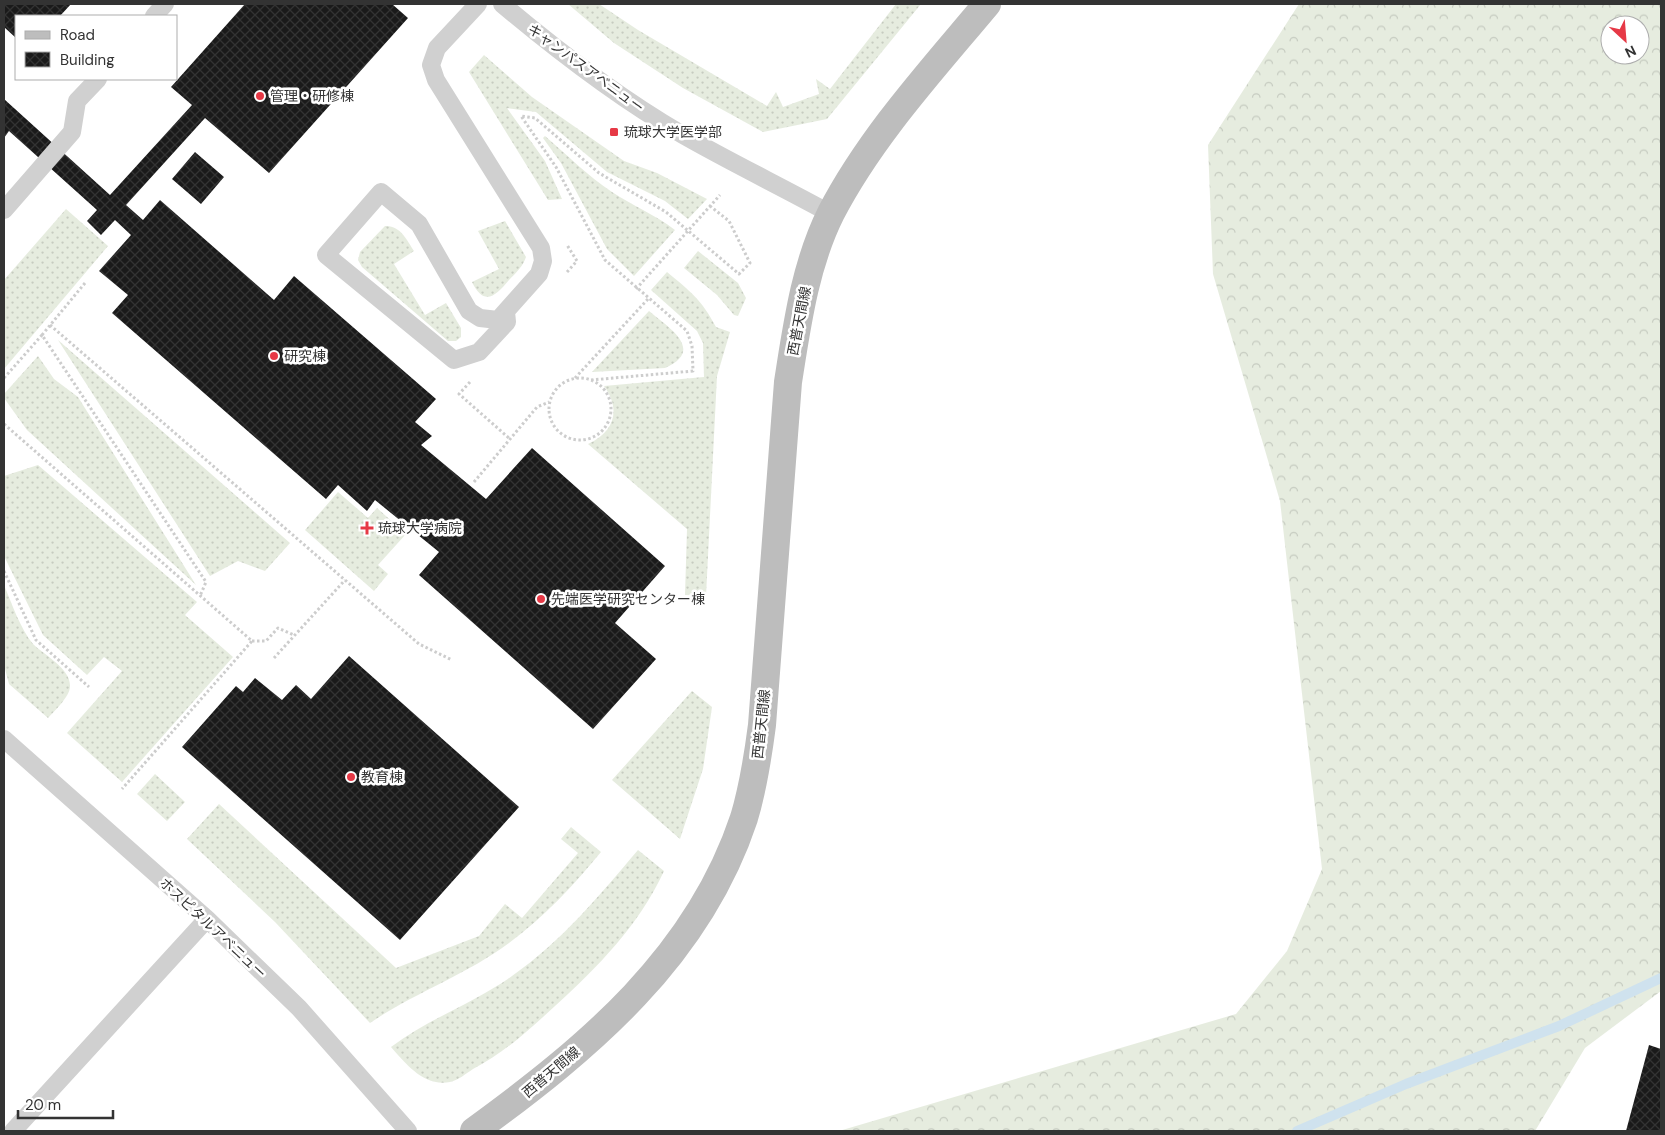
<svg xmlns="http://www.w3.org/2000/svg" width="1665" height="1135" font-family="'DM Sans','Noto Sans JP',sans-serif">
	<defs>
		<pattern id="grass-dots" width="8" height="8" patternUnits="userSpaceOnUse" patternTransform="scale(1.25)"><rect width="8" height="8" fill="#e6ecdf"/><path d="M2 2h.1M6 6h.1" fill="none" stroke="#c6cbc0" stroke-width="1.8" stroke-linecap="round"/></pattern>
		<pattern id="forest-crowns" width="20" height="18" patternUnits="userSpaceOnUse" patternTransform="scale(1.25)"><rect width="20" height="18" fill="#e6ecdf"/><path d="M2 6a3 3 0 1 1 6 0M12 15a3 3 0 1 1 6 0" fill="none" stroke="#c6cbc0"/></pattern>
		<pattern id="building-cross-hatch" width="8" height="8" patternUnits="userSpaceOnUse" patternTransform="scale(1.25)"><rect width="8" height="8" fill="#1a1a1a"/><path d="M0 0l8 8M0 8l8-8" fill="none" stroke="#333"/></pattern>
	</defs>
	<rect width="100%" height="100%" fill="#fff"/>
	<path fill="url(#grass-dots)" d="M568,4H599L638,30L767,106L776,92L783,107L819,94L816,79L830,89L896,4H921L827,119L763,132L683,88L614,43Z
		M484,55L532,97L624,161L657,173L707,199L688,219L665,201L607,172L536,112L507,108L545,161L562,199L548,200L469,72Z
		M545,136C567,155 588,176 612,192C633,206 654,214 675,230L634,276L607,249L561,163L543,138Z
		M66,209L108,246L4,369V280Z
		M505,221L526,257C523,266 516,273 509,280C496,296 484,307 472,282L499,269L478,231Z
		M385,226C400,225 407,240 414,251L394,264L425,315L446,303L461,328V337L456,341H448L362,267L358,260L360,252Z
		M698,251L738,283L746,298L738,316L734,315L717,295L684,268Z
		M667,272C690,291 702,300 716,327L730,332L717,376L706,596L685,595L687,529L588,444C615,432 621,409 604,386L704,377L703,343L697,331L651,290Z
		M649,311C668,327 706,350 665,368L592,372Z
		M58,340L290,543L265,571L238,561L210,576Z
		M38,356L54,379L78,397L196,585L27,430L4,398V394Z
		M38,465L197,602L185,615L233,657L122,782L67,733L122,671L104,657L87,675L43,635L4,556V476Z
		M338,492L368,518L377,508L406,534L378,565L388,574L374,591L305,530Z
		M4,585C12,604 20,628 33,644C46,657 82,674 66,697C61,705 54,711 48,718L9,684L4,665Z
		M692,691L712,707L703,769L680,839L612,780Z
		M155,774L185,802L167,821L137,794Z
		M219,804L396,968L479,936L505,904L522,918L578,853L561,839L571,827L601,852C574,885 544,917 509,943C466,975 414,993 370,1023L275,922L187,839Z
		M638,850L664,871C639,925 598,967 555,1006C529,1030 504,1053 473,1069C467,1073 457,1081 450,1082C424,1087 406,1064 391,1047C428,1019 474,1003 512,976C562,941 599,896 638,850Z"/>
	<path fill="url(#forest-crowns)" fill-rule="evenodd" d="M1299,4H1661V991L1585,1048L1535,1131H839L1236,1014L1287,951L1322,869L1280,501L1213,274L1208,145ZM1610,25H1640V55H1610Z"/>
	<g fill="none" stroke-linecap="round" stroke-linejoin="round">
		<path stroke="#cfe2ee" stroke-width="10" d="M1297,1131L1406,1084L1559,1026L1661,978"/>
	</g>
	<path fill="url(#building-cross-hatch)" d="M4,4H71L60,16H16V38L4,27Z
		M245,4H392L408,18L269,173L205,118L126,205L143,220L160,200L274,300L294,276L436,399L415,422L432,436L421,445L486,499L532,448L665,566L615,623L656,659L593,729L419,575L439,552L375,500L367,511L338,485L326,499L112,313L128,295L99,271L131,235L115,220L101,235L87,221L97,210L9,131L4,138V99L110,195L192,105L171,87Z
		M195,152L224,177L201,204L172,179Z
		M349,656L519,807L400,940L182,747L236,686L243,692L255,678L282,700L296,685L311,699Z
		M1649,1045L1661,1049V1131H1626Z"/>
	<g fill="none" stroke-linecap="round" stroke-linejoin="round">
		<path stroke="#cdcdcd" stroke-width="3" stroke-dasharray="2.5 2.5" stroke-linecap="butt" d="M567,272L577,261L567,245
			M85,283L42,335L206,582L200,596
			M636,289L720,195
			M50,325L419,644L452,660
			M4,378L42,335
			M575,378L648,299
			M549 409a31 31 0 1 1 62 0a31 31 0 1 1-62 0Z
			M591,380L693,371L692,346L687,331L605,260L556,167L521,116L535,118L599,173L666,212L739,274L750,263L729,221L710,206
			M470,382L459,394L510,439
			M4,424L252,641L122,789
			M474,482L537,407L549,402
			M4,571L36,640L89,687
			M252,641H266L278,628L294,635
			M274,658L345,580"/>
		<path stroke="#d0d0d0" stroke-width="18" d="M478,4L437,48L431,65L436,80L541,248L543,261L539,274L498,320L480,318L469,311L419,224L381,192L326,255L454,360L479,352L507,322L506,312
			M502,4C559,52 619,98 683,135C732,163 782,187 831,214
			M154,16L165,4
			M4,210L72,132L77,101L98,79
			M4,739L207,919L299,1008L408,1131
			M13,1131L207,919"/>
		<path stroke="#bdbdbd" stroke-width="28" d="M474,1131C588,1048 698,957 744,818C753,788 758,756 762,725L788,382C797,325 805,265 831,213C871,136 932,70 987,4"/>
	</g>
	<g fill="#e63946" stroke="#fff" stroke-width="2">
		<circle cx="260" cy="96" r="5"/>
		<rect x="609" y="127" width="10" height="10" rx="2.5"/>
		<circle cx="274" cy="356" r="5"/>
		<path d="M364.5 520.5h5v5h5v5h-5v5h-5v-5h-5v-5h5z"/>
		<circle cx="541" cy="599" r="5"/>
		<circle cx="351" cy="777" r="5"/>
	</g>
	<g text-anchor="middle" stroke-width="5" stroke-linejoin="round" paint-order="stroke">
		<g font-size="14" fill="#333" stroke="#fff">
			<text transform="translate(586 68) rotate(36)" y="5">キャンパスアベニュー</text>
			<text transform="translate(799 321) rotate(-79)" y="5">西普天間線</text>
			<text transform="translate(761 724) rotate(-84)" y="5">西普天間線</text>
			<text transform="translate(213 928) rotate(43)" y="5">ホスピタルアベニュー</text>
			<text transform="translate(551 1072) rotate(-40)" y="5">西普天間線</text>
		</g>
		<g font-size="14" fill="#333" stroke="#fff" text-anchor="start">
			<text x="270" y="101">管理・研修棟</text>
			<text x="624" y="137">琉球大学医学部</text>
			<text x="284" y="361">研究棟</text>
			<text x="378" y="533">琉球大学病院</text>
			<text x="551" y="604">先端医学研究センター棟</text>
			<text x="361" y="782">教育棟</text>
		</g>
	</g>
	<rect width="1665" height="1135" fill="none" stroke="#333333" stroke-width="10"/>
	<rect x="15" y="15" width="162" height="65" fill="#ffffff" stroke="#adadad"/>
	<rect x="25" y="31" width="25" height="8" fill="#bdbdbd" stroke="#adadad"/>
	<text x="60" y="40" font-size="15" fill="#333333">Road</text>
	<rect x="25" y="52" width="25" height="15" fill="url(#building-cross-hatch)" stroke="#adadad"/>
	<text x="60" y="65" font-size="15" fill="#333333">Building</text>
	<g transform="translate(1625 40) rotate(154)"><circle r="24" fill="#ffffff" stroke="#adadad"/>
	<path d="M0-4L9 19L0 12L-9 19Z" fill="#e63946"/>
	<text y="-8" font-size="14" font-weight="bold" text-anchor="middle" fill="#333333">N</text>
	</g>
	<path d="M18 1110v8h95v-8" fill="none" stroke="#333333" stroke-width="2.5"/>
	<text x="25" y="1110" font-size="15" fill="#333333" stroke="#ffffff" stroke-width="4" paint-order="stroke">20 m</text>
</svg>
